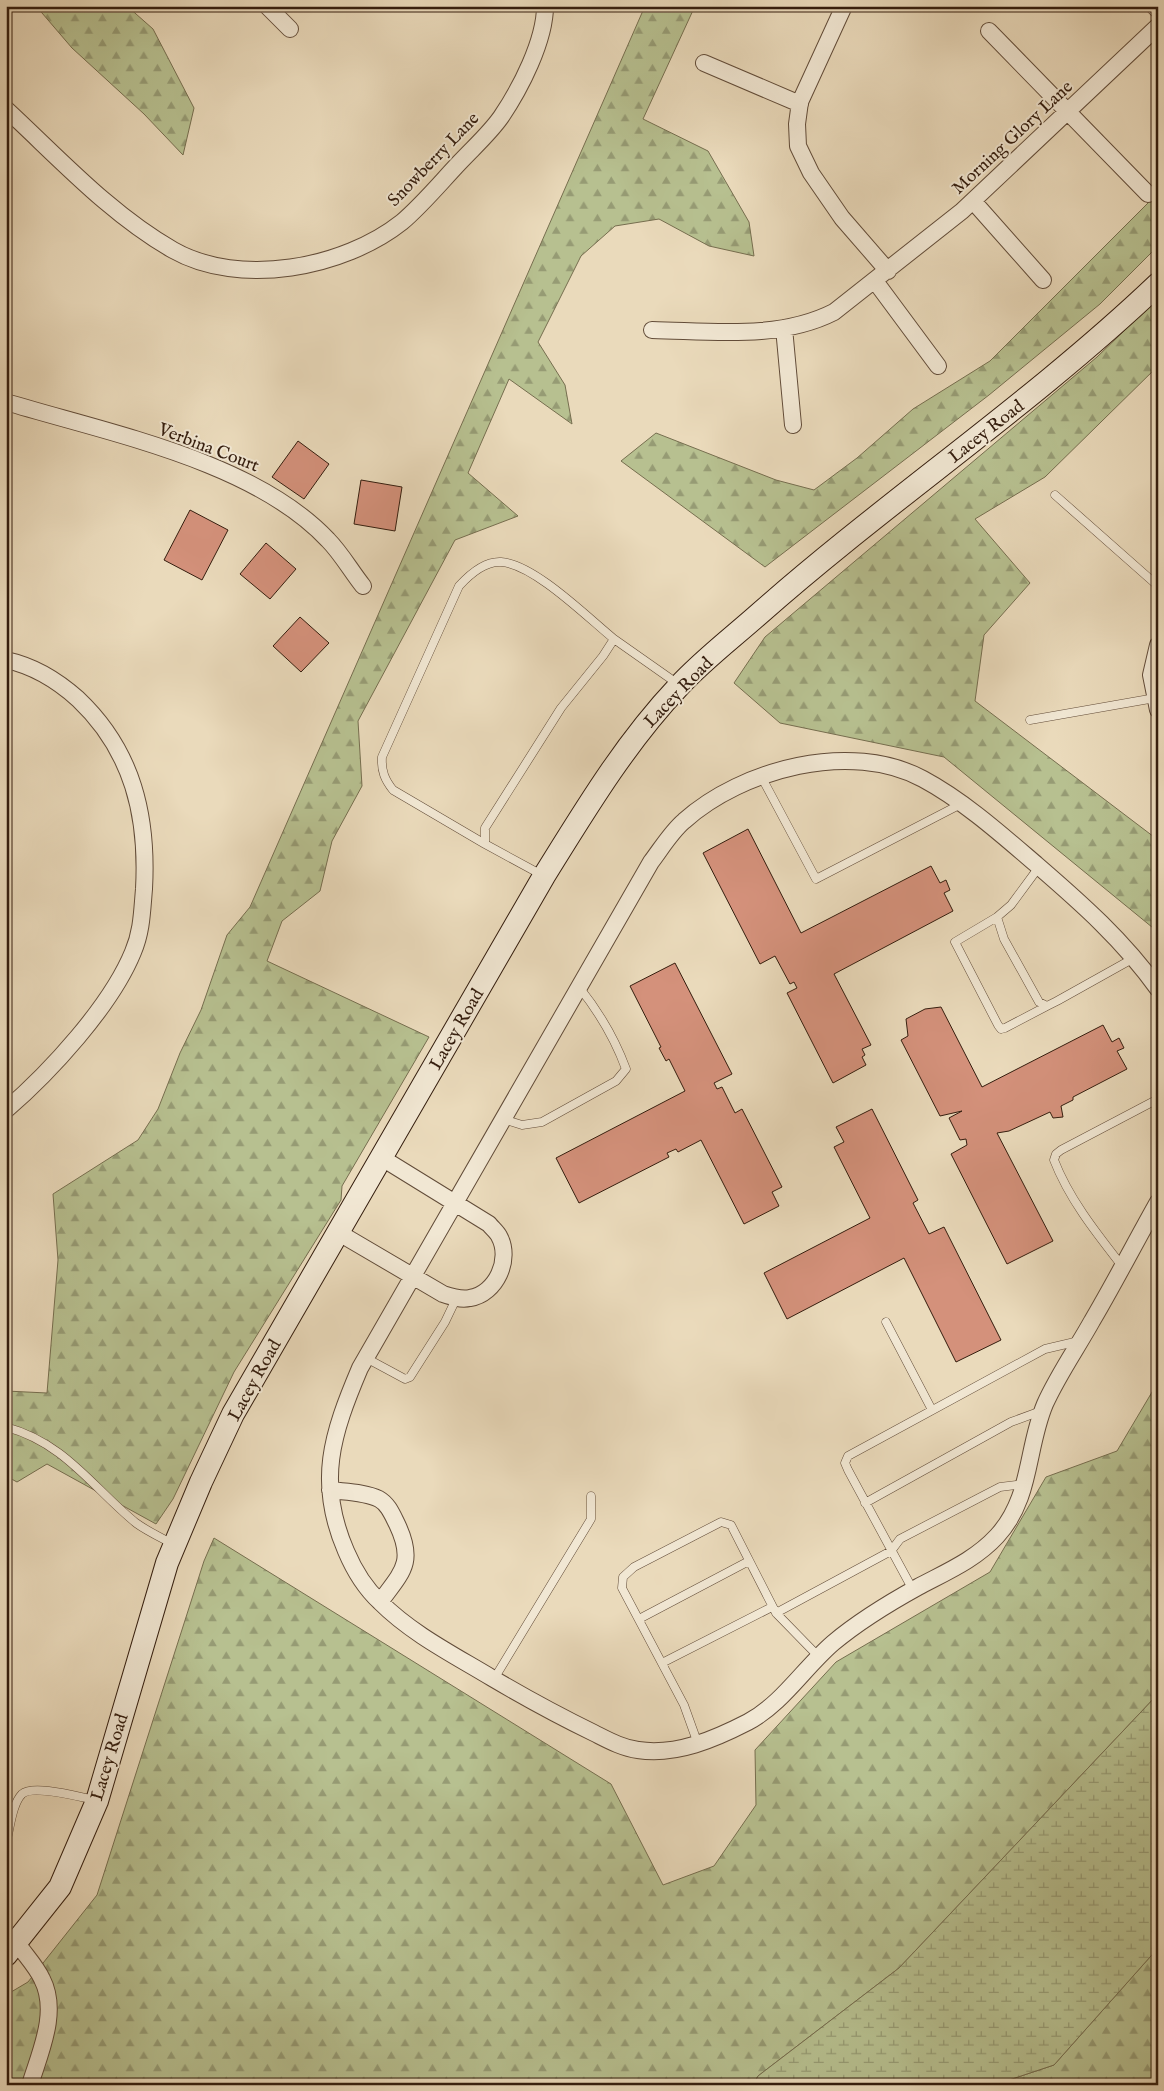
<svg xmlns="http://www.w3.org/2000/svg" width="1164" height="2091" font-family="'IM FELL English',serif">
	<defs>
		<pattern id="forest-firs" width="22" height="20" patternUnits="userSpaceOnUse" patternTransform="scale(1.25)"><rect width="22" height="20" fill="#b7c090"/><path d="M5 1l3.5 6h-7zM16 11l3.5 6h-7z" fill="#969b74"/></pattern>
		<pattern id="wetland-marsh" width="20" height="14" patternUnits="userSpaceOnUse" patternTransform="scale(1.25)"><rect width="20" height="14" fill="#b7c090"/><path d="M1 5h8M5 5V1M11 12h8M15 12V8" fill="none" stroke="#969b74"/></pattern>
	</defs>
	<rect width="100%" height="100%" fill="#eadabb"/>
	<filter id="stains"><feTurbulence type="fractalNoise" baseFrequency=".004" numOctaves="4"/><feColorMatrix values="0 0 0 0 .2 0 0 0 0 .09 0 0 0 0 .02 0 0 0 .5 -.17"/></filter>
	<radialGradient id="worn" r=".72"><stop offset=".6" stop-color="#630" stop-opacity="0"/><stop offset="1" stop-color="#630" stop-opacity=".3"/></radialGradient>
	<path fill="url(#forest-firs)" stroke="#766e4f" d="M36,6H127L153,29L194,108L183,155L144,114L72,48Z
		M645,6H695L643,119L708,151L749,222L754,256L709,246L659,219L615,226L581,256L538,342L565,385L572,424L509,379L468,473L518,516L455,540L358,721L362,786L332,841L320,891L282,921L267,961L429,1037L342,1186L341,1200L234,1372L173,1499L156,1524L47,1464L17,1482L6,1476V1391L47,1393L58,1260L53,1194L138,1140L158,1109L180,1053L201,1010L227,935L250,907Z
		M1158,193V246L1100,304L989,395L765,567L621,461L656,433L776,480L814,490L857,458L913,409L990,361Z
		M1158,298V366L1045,477L975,519L1030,583L984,635L975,701L1158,840V932L944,757L780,723L734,683L765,637L1097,357Z
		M1158,1382V1694L899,1968L758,2076L753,2085H6V1995L28,1982L97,1895L204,1561L214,1538L611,1784L663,1885L714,1866L756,1805L755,1750L836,1662L990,1572L1046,1477L1117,1451Z
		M1158,1948V2085H994L1054,2065Z"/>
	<path fill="url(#wetland-marsh)" stroke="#766e4f" d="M1158,1694V1948L1054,2065L994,2085H753L758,2076L899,1968Z"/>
	<path fill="#d4917b" stroke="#341d0e" d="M298,441L329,464L304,499L272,477Z
		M361,480L402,487L395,531L354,524Z
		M190,510L228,530L202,580L164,560Z
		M266,543L296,569L270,599L240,574Z
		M300,617L329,643L301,672L273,646Z
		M748,829L801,933L931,866L940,883L946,880L950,890L944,893L953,911L834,974L871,1045L862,1049L865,1055L862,1057L866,1065L833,1083L787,993L797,988L794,982L790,984L775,956L760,964L703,853Z
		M675,963L732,1074L714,1083L717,1089L722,1087L735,1113L742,1109L782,1187L772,1192L779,1206L744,1224L701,1140L678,1152L676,1149L667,1153L669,1157L579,1203L556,1158L685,1091L669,1059L666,1061L659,1048L661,1047L630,986Z
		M941,1007L982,1087L1103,1025L1112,1042L1119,1038L1124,1048L1117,1051L1127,1069L1073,1097V1100L1061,1106L1063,1117L1053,1118L1050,1112L1009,1131L997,1133L1053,1241L1007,1264L951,1154L967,1145L966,1139L960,1140L949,1118L962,1111L940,1116L901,1040L908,1036L906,1019L925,1009Z
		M872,1109L918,1200L913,1203L929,1234L944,1227L1001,1340L956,1362L904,1258L787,1319L764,1273L870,1218L834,1147L844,1142L836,1127Z"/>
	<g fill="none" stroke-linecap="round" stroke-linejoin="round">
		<g stroke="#624c39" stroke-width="9">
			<path id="service" d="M1055,495L1158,586
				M1030,720L1155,698
				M762,778L816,879L961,804
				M485,844L393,790C385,780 381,771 382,757L459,586C469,575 484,561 501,562C534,564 587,617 614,639
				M1039,867L1011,905L997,917L1004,939L1039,1002L1047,1006L1057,1001L1134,958
				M542,875L485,844V828L561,708L603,656L614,639L678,684
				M997,917L955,942L998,1025L1001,1029L1005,1028L1047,1006
				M503,1119L522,1125L542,1122L616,1081L626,1069C615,1039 599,1012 579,987
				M1122,1266C1097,1234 1069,1199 1054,1160L1056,1154L1061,1150L1158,1099
				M886,1322L932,1410
				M366,1358L405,1379L410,1377L445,1322L456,1299
				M6,1427C65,1443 92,1487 136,1523C147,1531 160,1537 173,1544
				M865,1503L1011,1422L1041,1411
				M913,1590L848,1470L845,1463L848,1456L1045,1349L1079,1341
				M776,1613L891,1551L900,1539L1000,1487L1024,1484
				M639,1619L749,1561
				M662,1663L772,1607
				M494,1679L591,1519V1496
				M698,1744L684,1705L622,1588L623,1577L634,1567L721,1522L731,1525L776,1613L819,1657
				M6,1843C10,1829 12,1804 22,1794C33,1784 79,1797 95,1800"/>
		</g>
		<g stroke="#624c39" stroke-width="18">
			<path id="minor" d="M267,6L290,29
				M844,6L800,102L797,124L798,146L811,173L842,218L888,271
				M1154,6L1158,10
				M989,31L1148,194
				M704,63L800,104
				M6,109C59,158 110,214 173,250C240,288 344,268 402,222C423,204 441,182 460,162C473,148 489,134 501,117C520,89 545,41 545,6
				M973,201L1043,280
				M875,281L938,366
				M784,328L793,425
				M652,330C712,331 779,340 834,312L962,211L1158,26
				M6,402C108,433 254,461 328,540C341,553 351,571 363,586
				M1158,645L1151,675L1158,710
				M6,660C34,666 58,681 78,699C133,751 148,816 144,889C142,911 142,931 133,952C111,1006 50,1072 6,1110
				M1158,989C1124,941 1081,903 1037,865C1002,835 964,801 923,779C851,740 742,769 684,821C671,832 661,849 651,862L360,1368C332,1434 316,1482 346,1551C354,1570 365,1588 380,1602C412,1634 454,1655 492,1678C526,1698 559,1716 594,1733C608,1740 622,1748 638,1750C676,1756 715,1739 748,1722C782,1704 804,1668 833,1643C858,1622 889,1603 918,1587C946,1572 975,1560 997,1536C1032,1498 1026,1449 1045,1404C1058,1375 1077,1348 1092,1321C1115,1282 1136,1241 1158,1202
				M339,1233L443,1294C452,1297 461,1300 470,1298C496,1294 512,1259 499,1236C497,1232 492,1228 489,1224L382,1158
				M330,1490C345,1492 365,1492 379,1499C388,1504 392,1514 397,1524C415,1562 403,1571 380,1602
				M17,1943C25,1955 36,1966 42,1979C59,2012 40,2052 30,2085"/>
		</g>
		<g stroke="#341d0e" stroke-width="24">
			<path id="secondary" d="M6,1955L60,1887L97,1801L167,1563L201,1482L233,1414L544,876C585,810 625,743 679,686C703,660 732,638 759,614C888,500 1033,403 1158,284"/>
		</g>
		<use href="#service" stroke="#f1e7d3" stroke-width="8"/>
		<use href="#minor" stroke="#f1e7d3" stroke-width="16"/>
		<use href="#secondary" stroke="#f1e7d3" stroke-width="22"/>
	</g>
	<g text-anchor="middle" stroke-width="4" stroke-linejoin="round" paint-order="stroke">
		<g font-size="18" fill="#341d0e" stroke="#f1e7d3">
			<text transform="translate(1012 137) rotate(-43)" y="6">Morning Glory Lane</text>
			<text transform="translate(433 159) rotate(-46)" y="6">Snowberry Lane</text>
			<text transform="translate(986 431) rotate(-38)" y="6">Lacey Road</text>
			<text transform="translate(209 447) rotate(21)" y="6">Verbina Court</text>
			<text transform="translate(678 692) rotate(-46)" y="6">Lacey Road</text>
			<text transform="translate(456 1029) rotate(-60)" y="6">Lacey Road</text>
			<text transform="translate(254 1380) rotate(-61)" y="6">Lacey Road</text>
			<text transform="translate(109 1757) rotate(-73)" y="6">Lacey Road</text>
		</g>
	</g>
	<rect width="1164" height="2091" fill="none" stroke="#eadabb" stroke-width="25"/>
	<rect x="8" y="8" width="1149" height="2076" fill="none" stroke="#341d0e" stroke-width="2.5"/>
	<rect x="12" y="12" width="1139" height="2066" fill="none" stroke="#341d0e"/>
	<rect width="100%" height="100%" filter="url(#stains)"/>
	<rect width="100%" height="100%" fill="url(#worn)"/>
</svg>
